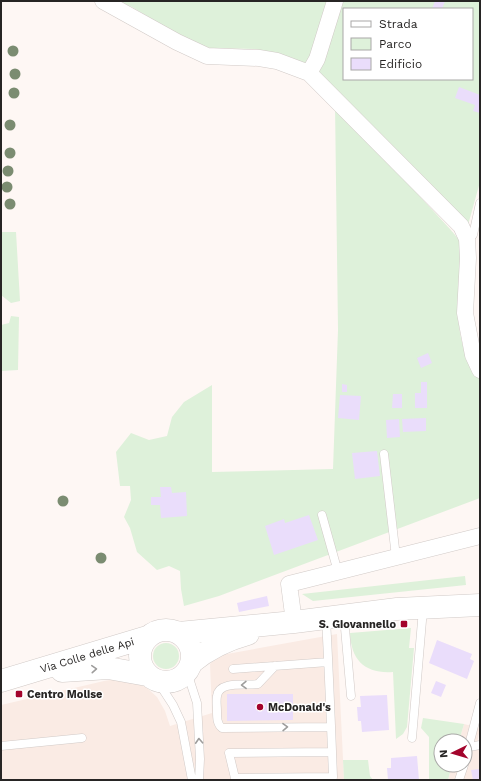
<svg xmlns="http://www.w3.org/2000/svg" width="481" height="781" font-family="'Work Sans',sans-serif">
	<rect width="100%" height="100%" fill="#fef7f4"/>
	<path fill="#faebe4" d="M337,634L344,780H1V705L104,681L122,678L146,687L157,697L165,711L170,726L212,713L210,664L216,656Z
		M464,724L480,728L476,749H480V780H448L452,765H465V741H459Z"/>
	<path fill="#def1da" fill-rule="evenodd" d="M118,1H480V182L468,225L293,58L256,49L210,48L184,39L132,7ZM344,9H472V79H344Z
		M335,105L450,229C454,234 461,241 462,247C464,253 461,268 460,275C457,310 455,349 480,378V498L219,596L184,606L181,589L180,571L169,566L157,570L137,552L130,528L124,517L131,500L130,486H120L116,452L131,433L149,440L167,436L172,417L184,402L212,385V472L333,469L338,330Z
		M1,232H16L20,301L11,303L1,295Z
		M11,316L19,317L18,370L1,371V325L9,323Z
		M465,576L466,585L313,601L302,594Z
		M411,628L409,648H414L407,727L403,734L396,739L393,672C366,674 351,661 350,633Z
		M153 656a13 13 0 1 1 26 0a13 13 0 1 1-26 0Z
		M423,718L464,724L459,741H441V765H452L448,780H429V737L421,728Z
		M343,760H368L370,776L373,780H344Z"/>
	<path fill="#eaddfb" d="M435,1H445L442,9H432Z
		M459,87L480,95V113L473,111L475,105L455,98Z
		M428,353L432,363L421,368L417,358Z
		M421,382H427V408H415V393H421Z
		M342,384L347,385V392H342Z
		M393,394H402V408H392Z
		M340,395L361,396L359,420L338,418Z
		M426,418V431L403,432L402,419Z
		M399,419L400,437L387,438L386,420Z
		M377,451L380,476L355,479L352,453Z
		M160,487H171L172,493L186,492L187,516L161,518L160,505H151V497H161Z
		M309,515L318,540L274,555L265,526L284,519L285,523Z
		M267,596L269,606L239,612L237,603Z
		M437,640L472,654L470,659L474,661L467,679L429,663Z
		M436,681L446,685L441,697L431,693Z
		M227,694H293V720L227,721Z
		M387,695L389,730L362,732L361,721H358L357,707H361L360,696Z
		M417,756L419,780H388L387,768H391V758Z
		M480,769V780H473L471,770Z"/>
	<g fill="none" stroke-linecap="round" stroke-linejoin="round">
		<g stroke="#d1cac7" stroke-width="9">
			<path id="service" d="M467,239L473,235L480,203
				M384,454L396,557
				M322,515L338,572
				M344,617L351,696
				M326,619C329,672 331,724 333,777L235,778L229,753L332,752
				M275,666L258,684C247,686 219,680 217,696C216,701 217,706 217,711C217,718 217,724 222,728L331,727
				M233,669L328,662
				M187,672L197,703L200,759L199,780
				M158,682L173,705L181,722L192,780
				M412,738L423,609
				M1,746L82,738
				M469,747L480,745
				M465,760L480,703
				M459,780L464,765"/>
		</g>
		<g stroke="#d1cac7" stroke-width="17">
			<path id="minor" d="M103,1L177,42L207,56L259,58L277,61L309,73L317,59L335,1
				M309,73L461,226L467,239L468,258L465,313L473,355L480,370
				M294,622L289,584L480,536"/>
		</g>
		<g stroke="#d1cac7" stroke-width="23">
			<path id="secondary" d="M140 656a26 26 0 1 1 52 0a26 26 0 1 1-52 0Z
				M179,633L294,622L397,609L480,605
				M191,663C209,648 226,640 248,634
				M62,671L108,668L147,675
				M1,681L147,637"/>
		</g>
		<use href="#service" stroke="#fff" stroke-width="8"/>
		<use href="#minor" stroke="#fff" stroke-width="16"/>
		<use href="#secondary" stroke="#fff" stroke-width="22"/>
	</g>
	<g fill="#7b8c71">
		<circle cx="13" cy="51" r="5.5"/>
		<circle cx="15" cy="74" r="5.5"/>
		<circle cx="14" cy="93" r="5.5"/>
		<circle cx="10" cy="125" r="5.5"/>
		<circle cx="10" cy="153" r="5.5"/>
		<circle cx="8" cy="171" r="5.5"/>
		<circle cx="7" cy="187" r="5.5"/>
		<circle cx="10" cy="204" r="5.5"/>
		<circle cx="63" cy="501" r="5.5"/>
		<circle cx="101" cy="558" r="5.5"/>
	</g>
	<defs><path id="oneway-chevron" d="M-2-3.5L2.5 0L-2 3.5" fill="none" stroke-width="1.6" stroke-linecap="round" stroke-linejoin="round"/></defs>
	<g stroke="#9e9d9c">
		<use href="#oneway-chevron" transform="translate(94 669) rotate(-4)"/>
		<use href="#oneway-chevron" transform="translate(244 685) rotate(179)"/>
		<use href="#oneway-chevron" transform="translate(285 727) rotate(-1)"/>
		<use href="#oneway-chevron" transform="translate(199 741) rotate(-93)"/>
	</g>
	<g fill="#a3042c" stroke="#fff" stroke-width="1.5">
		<rect x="400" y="620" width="8" height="8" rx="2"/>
		<rect x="15" y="690" width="8" height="8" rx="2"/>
		<circle cx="260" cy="707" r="4"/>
	</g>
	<g text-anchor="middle" stroke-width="3" stroke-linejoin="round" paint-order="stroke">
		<g font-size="11" font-weight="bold" fill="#272524" stroke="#fff" text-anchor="start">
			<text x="396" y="628" text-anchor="end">S. Giovannello</text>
			<text x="27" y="698">Centro Molise</text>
			<text x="268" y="711">McDonald's</text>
		</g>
		<g font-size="11" fill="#272524" stroke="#fff">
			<text transform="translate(87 655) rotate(-17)" y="4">Via Colle delle Api</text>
		</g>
	</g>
	<rect width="481" height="781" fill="none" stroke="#272524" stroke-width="4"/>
	<rect x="343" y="8" width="130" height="72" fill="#ffffff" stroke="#a9a8a7"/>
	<rect x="351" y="21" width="20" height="6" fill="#ffffff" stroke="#a9a8a7"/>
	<text x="379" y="28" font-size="12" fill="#272524">Strada</text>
	<rect x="351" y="38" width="20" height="12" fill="#def1da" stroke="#a9a8a7"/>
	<text x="379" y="48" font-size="12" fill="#272524">Parco</text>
	<rect x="351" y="58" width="20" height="12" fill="#eaddfb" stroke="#a9a8a7"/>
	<text x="379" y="68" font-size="12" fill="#272524">Edificio</text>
	<g transform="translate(453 753) rotate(265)"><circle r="19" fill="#ffffff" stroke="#a9a8a7"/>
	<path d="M0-3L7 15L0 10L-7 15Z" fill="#a3042c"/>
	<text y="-6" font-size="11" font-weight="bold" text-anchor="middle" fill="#272524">N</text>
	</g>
</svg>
